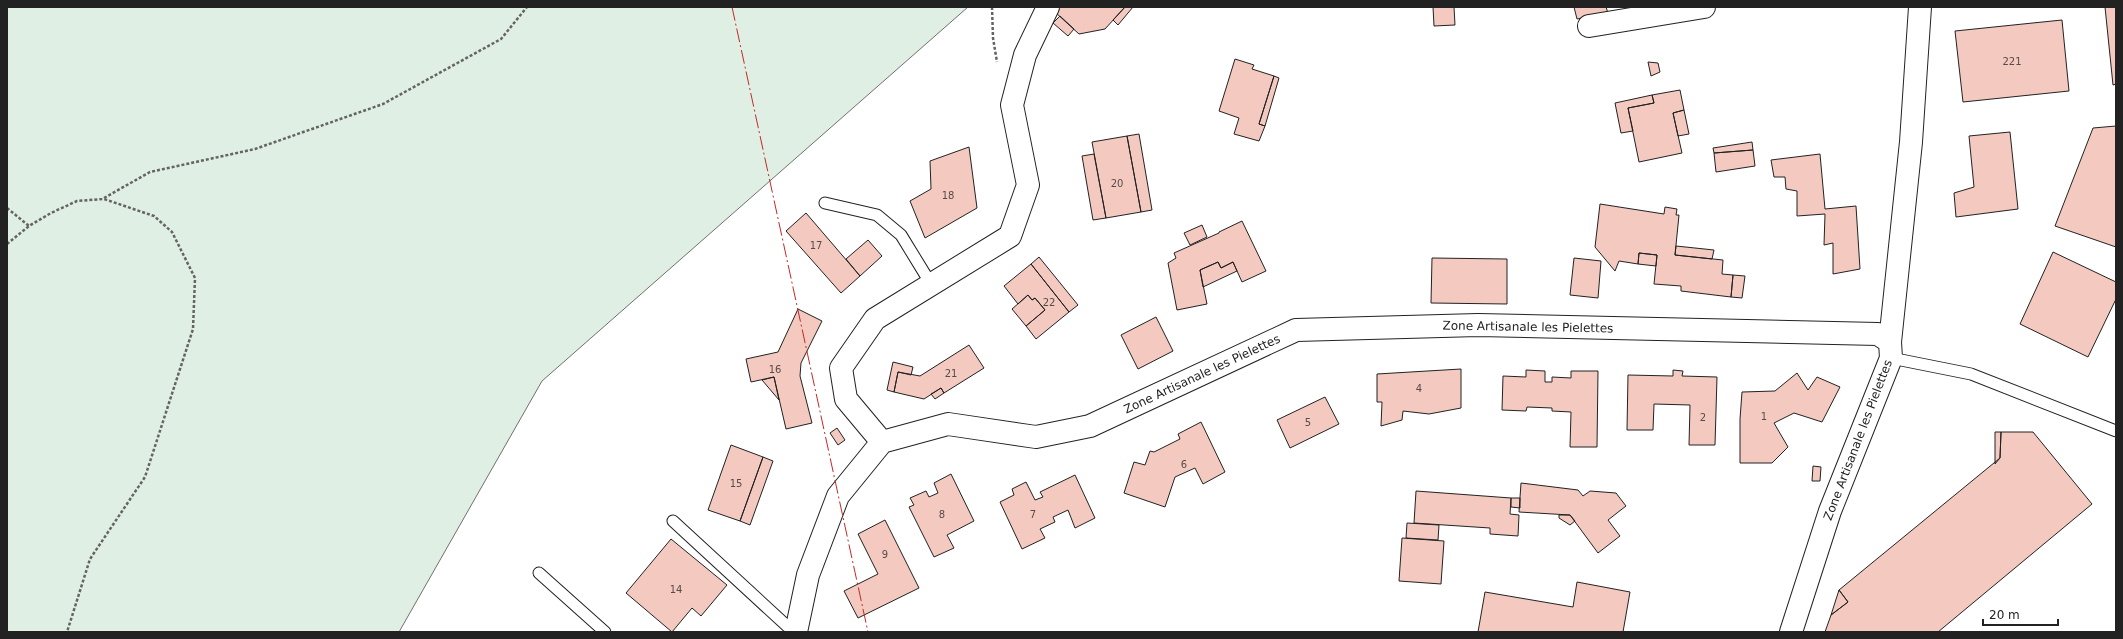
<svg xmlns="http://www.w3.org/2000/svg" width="2123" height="639" font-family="'DejaVu Sans',sans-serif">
	<rect width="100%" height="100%" fill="#fff"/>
	<path fill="#e0efe3" stroke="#6f6f6f" d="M7,7H968L542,381L399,632H7Z"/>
	<path fill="#f3c9c0" stroke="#222" d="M1059,7H1125L1105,29L1079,34L1055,12Z
		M1125,7H1133L1118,25L1113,20Z
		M1433,7H1454L1455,25L1434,26Z
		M1574,7H1606L1608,13L1577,19Z
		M2105,7H2116V84L2113,85Z
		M1060,16L1074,29L1068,36L1053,23Z
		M2062,20L2069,91L1963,102L1955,31Z
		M1235,59L1254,65L1252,69L1274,76L1259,124L1265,126L1259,141L1234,134L1239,118L1219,111Z
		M1648,62L1658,63L1660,72L1651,76Z
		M1274,76L1279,78L1265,126L1259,124Z
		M1680,90L1684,110L1673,113L1682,153L1639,162L1628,108L1654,103L1652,95Z
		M1652,95L1654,103L1628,108L1633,131L1621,133L1615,103Z
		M1684,110L1689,134L1678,136L1673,113Z
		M2116,126V247L2055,226L2093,128Z
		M2010,132L2018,209L1956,217L1954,193L1974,187L1969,136Z
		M1139,134L1152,210L1141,212L1127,136Z
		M1127,136L1141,212L1106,218L1092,142Z
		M1752,142L1753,150L1714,153L1713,148Z
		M969,147L977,208L925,238L910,201L931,189L930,161Z
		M1753,150L1755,166L1716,172L1714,153Z
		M1094,154L1106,218L1093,220L1082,156Z
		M1820,154L1825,209L1856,206L1860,269L1833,274V243L1824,245L1825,214L1797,216V191L1786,189L1785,177H1774L1771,160Z
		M1600,204L1664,214L1665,207L1677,209L1676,215H1679L1675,255L1723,260L1722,274L1733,275L1731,297L1681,291V286L1654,284L1657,255L1639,253L1638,264L1619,261L1615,271L1595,247Z
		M806,213L860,276L841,293L786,231Z
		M1242,221L1266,271L1242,282L1233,262L1221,268L1218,262L1200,270L1207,304L1177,310L1168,263L1176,258L1174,253L1219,233V232Z
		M1202,225L1207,237L1190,245L1184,233Z
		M868,240L882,256L860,276L846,259Z
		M1676,246L1714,250L1712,259L1675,255Z
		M2053,252L2116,282V299L2088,357L2020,324Z
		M1639,253L1657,255L1656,266L1638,264Z
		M1039,257L1078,305L1069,312L1031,264Z
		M1432,258L1507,259V304L1431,303Z
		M1574,258L1601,261L1598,298L1570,295Z
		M1218,262L1221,268L1233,262L1237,271L1203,287L1200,270Z
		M1031,264L1069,312L1036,339L1026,326L1045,310L1035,298L1032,300L1028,295L1018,304L1004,286Z
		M1733,275L1745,276L1742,298L1731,297Z
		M1028,295L1032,300L1035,298L1045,310L1026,326L1012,309Z
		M798,309L822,321L801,363L800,376L812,423L786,429L774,377L751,382L746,359L778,352Z
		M1156,317L1173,351L1138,369L1121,335Z
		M969,345L984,368L944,393L941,388L924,399L894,392L898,372L920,376Z
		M893,362L913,367L911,375L898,372L894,392L887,390Z
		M1461,369V408L1429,414L1403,411L1402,420L1381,426L1382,402H1377V374Z
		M1526,370L1545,371V382H1552V377L1571,378V371H1598L1597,447H1570L1571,412L1552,411V408L1527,407L1526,411L1502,410L1503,376L1526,377Z
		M1673,370L1683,371L1682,376L1717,377L1715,445H1689L1690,405L1654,404L1653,430H1627L1628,375L1673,376Z
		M1797,373L1808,390L1817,377L1840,387L1822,422L1794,413L1774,423L1788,447L1772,463H1740V419L1742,392L1775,391Z
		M774,377L779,400L762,380Z
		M941,388L944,393L935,399L931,394Z
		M1325,397L1339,424L1290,448L1277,420Z
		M1201,422L1225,472L1203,484L1195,468L1175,477L1165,507L1124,493L1134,462L1145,465L1150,451L1154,452L1180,439L1178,434Z
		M837,428L845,440L838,445L830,433Z
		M1995,432H2001L2000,458L1995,464Z
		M2001,432H2033L2092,504L1938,632H1825L1831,615L1848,602L1839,590L2000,458Z
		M731,445L763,457L740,521L708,510Z
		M763,457L773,461L750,525L740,521Z
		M1813,466L1821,467L1820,481H1812Z
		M951,474L974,521L947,535L954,548L934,557L909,507L914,505L910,498L926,491L929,497L938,493L934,483Z
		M1075,475L1095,518L1075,528L1068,510L1053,517L1055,522L1040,529L1045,538L1022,549L1000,502L1014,495L1012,489L1026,482L1035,500L1043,497L1040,492Z
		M1521,483L1578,490L1583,496L1590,491L1616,493L1626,506L1608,520L1620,536L1598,553L1570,515L1519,512Z
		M1416,491L1511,498L1510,514L1519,515L1518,536L1490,534V528L1414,523Z
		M1511,498H1520V508L1511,507Z
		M1559,515H1570L1575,521L1570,525L1559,518Z
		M885,520L919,588L858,618L844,591L878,574L858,534Z
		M1407,523L1439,525L1438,540L1406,538Z
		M1402,538L1444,541L1441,584L1399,581Z
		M671,539L727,585L701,616L692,608L672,632L626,593Z
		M1577,582L1630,592L1623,632H1478L1485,592L1573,607Z
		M1839,590L1848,602L1831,615Z"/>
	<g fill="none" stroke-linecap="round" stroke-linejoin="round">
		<g stroke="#222" stroke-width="13">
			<path id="service" d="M825,203L877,215L901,235L931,284
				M1891,358L1971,374L2116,431
				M673,521L787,626L796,631
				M539,573L605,632"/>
		</g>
		<g stroke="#222" stroke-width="24">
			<path id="minor" d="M1589,26L1704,7
				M1890,342L1911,142L1920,7
				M882,442L846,399L841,368L875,319L1010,236L1028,185L1012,105L1025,55L1048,7
				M796,632L808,575L838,496L882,442L948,424L1036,437L1090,426L1296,330L1478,325L1878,334L1890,342L1891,358L1830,511L1791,632"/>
		</g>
		<path stroke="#646464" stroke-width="2.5" stroke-dasharray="3 2" stroke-linecap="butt" d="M992,7L993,38L997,62
			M104,198L150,172L255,149L383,104L501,39L527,7
			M7,208L29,226
			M7,244L29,226L51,213L77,201L104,199L154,216L172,232L195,278L193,329L145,477L90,559L67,632"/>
		<use href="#service" stroke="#fff" stroke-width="11"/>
		<use href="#minor" stroke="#fff" stroke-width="22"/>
		<path stroke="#c62828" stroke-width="1" stroke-dasharray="14 3 2 3" stroke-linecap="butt" d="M732,7L868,632"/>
	</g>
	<g text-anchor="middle" stroke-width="3" stroke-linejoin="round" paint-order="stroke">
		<g font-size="10" fill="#564c4a">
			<text x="2012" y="65">221</text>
			<text x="1117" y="187">20</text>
			<text x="948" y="199">18</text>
			<text x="816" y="249">17</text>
			<text x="1049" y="306">22</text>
			<text x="775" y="373">16</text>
			<text x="951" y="377">21</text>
			<text x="1419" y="392">4</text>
			<text x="1764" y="420">1</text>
			<text x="1703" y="421">2</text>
			<text x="1308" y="426">5</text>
			<text x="1184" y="468">6</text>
			<text x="736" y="487">15</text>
			<text x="942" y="518">8</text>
			<text x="1033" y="518">7</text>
			<text x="885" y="558">9</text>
			<text x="676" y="593">14</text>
		</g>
		<g font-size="12" fill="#222" stroke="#fff">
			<text transform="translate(1528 327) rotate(1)" y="4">Zone Artisanale les Pielettes</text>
			<text transform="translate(1202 374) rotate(-25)" y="4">Zone Artisanale les Pielettes</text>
			<text transform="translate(1858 440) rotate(-69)" y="4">Zone Artisanale les Pielettes</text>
		</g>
	</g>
	<rect width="2123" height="639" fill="none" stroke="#222222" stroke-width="16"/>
	<path d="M1983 619v6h75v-6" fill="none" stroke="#222222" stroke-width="2"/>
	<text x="1989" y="619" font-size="12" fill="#222222" stroke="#ffffff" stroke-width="3" paint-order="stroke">20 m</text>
</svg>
